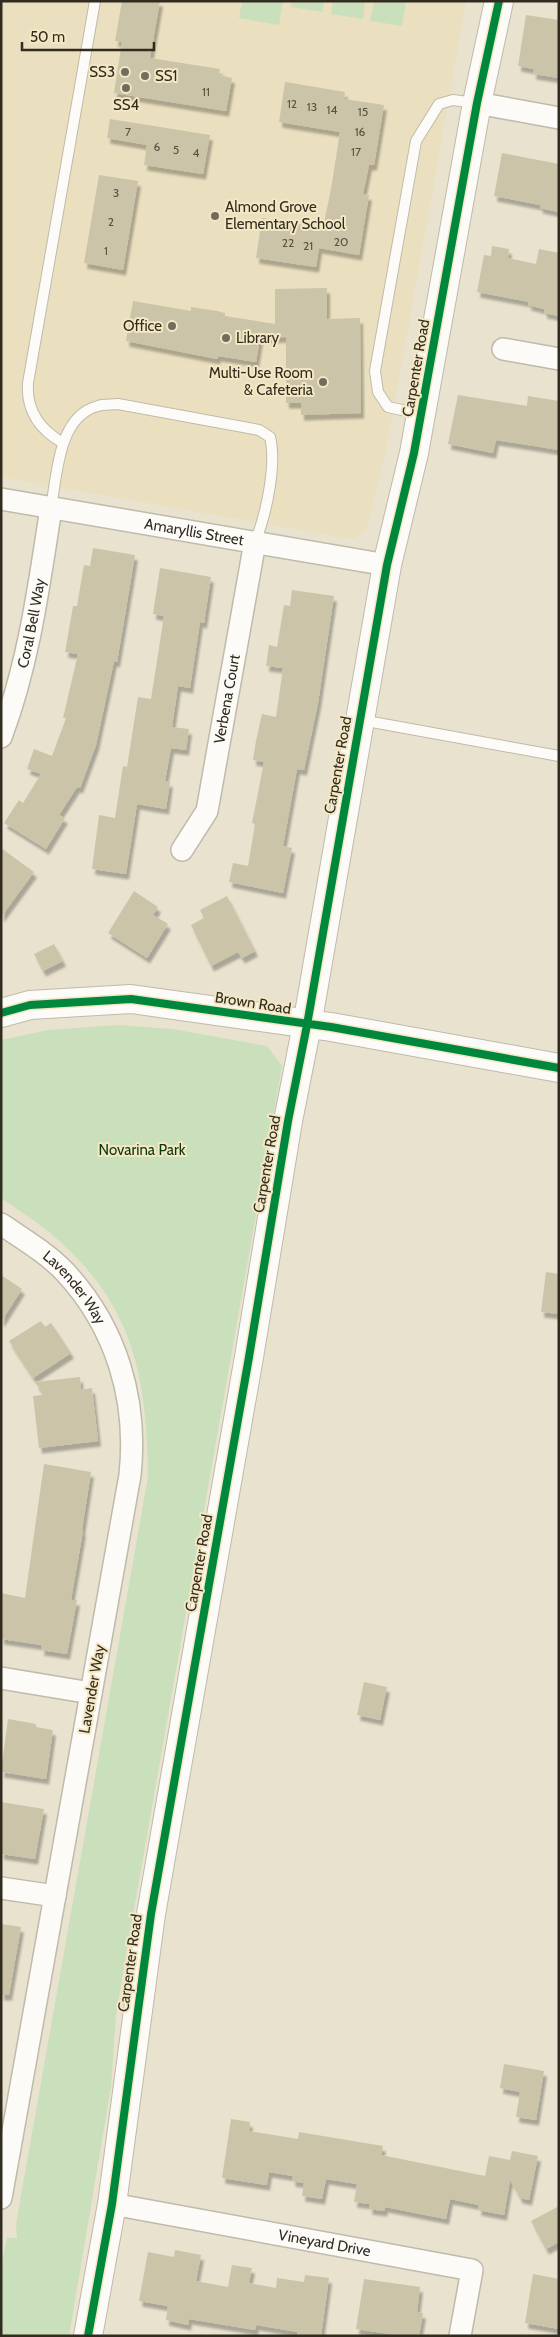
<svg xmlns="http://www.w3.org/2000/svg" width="560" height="2337" font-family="Cabin,sans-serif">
	<defs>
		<filter id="shadow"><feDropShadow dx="3" dy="5.5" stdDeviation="1" flood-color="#0004"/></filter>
	</defs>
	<rect width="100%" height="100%" fill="#e8e2ce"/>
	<path fill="#eadfbf" d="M1,1H466L390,430L367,529L352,539L1,477Z"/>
	<path fill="#cae0bc" d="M242,1H283L279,25L239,18Z
		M292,1H324L323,12L291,7Z
		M333,1H365L363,19L331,14Z
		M374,1H406L402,26L370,21Z
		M119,1025L172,1029L267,1046L282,1066L126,1955L116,2015L111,2087L69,2336H1V2267L7,2238H17L16,2224L148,1477C147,1376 133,1302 51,1234C36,1221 18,1210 1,1198V1040L48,1030Z"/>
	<path fill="#ccc4a9" filter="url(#shadow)" d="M122,1H160L150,58L220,69L219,75L232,78L226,111L114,93L122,42L115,41Z
		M526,15L559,20V78L533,74L534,69L518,66Z
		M285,82L345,92L344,99L384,105L374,165H369L363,194L369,195L359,255L319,248L316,267L256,258L262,218L323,228L331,189L340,132L279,122Z
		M110,119L210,135L203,174L144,165L147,145L107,138Z
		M502,153L559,164V212L540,208V205L494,196Z
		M99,175L138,181L123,270L84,263Z
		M492,246L509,249L508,258L536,264L539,249L559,253V316L544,313V309L528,305L529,302L477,292L484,255L491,256Z
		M327,288V319L360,318L361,413L301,415V403H286V337L260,338L256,362L218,356L217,359L126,341L133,301L191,311V307L217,311L225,313V316L275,324V289Z
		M458,395L527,406L528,396L559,401V450L496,440L493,453L448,444Z
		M93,548L135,555L125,615L117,662L114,661L96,745L80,788L77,787L59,815L65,818L46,849L4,823L19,800L23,803L41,774L27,769L34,749L52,756L66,718H63L78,654L65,652L73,606H77L84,565L90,566Z
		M160,568L211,577L204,623L200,622L190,688L178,686L172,727L189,729L186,750L171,748L165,781L170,782L166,809L137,804L126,874L92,869L99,815L115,818L123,766L127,767L138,697L151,699L164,616L153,614Z
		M292,590L334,596L318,703L304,770L297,769L283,846L292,848L283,893L229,882L233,863L248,866L255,824L252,823L264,762L253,760L256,741L262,714L276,717L283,668L266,666L269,645L277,647L284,605L290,606Z
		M1,848L34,872L1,917Z
		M134,891L158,907L153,915L168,924L147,958L108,933Z
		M227,896L255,951L242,958L238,952L211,966L191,925L204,918L200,910Z
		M54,944L63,961L43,971L34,954Z
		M546,1272L559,1274V1314L541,1312Z
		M1,1275L22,1289L1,1322Z
		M41,1321L45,1327L51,1323L71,1353L33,1378L9,1341Z
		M80,1377L81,1390L92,1388L98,1441L39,1448L33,1396L44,1395L35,1382Z
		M44,1464L91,1472L82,1530L83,1531L71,1600H77L67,1654L41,1650L42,1645L1,1639V1593L25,1598Z
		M364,1682L387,1687L380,1720L357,1715Z
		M8,1719L36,1724V1727L53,1730L46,1779L1,1772Z
		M1,1802L44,1809L35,1859L1,1854Z
		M1,1924L21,1927L9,1995H1Z
		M504,2064L544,2071L536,2120L516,2117L520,2092L500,2088Z
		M231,2119L250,2122L249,2131L298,2139L299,2132L383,2146L381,2155L485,2176L489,2156L510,2160L512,2151L538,2156L529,2200L520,2198L510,2180L504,2215L478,2210L479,2205L450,2199L446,2219L385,2207L384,2211L369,2209L370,2204L354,2202L357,2184L326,2179L322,2199L302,2196L304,2183L292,2181L293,2176L269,2172L267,2185L222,2178Z
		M559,2206V2242L546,2249L531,2221Z
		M175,2250L201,2255L196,2281L228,2287L232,2265L252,2268L249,2283L276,2288L277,2278L304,2282L305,2275L329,2278L321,2336H297L298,2332L256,2325L255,2330L189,2319L188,2325L166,2320L168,2306L139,2301L148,2252L174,2257Z
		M533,2274L559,2279V2329L525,2323Z
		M364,2279L420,2287L417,2312L423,2313L419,2336H403L356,2329Z"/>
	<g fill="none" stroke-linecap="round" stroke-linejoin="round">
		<g stroke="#bfbaab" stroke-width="12">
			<path id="lane" d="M420,414L388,407L378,392L375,371L416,141L439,104L453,100L476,103
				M63,443C40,430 26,411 28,383L95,1
				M51,508C57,475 58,416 98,406C104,404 111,405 118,404L259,430L270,437C277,465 266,515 255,542
				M361,720L559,756"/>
		</g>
		<g stroke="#bfbaab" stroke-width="24">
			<g id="street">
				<path d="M477,103L559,118"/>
				<path d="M503,349L559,359"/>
				<path id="s1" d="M1,499L387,565"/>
				<path id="s2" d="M1,737C29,663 39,585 51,508"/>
				<path id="s3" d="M182,850L207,811L255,542"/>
				<path id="s4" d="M1,1224C23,1239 47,1253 65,1272C117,1328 138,1401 130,1475L1,2198"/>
				<path d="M1,1678L91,1693"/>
				<path d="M1,1888L55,1896"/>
				<path id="s5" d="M112,2204L472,2270L460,2336"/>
			</g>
		</g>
		<g stroke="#bfbaab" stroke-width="30">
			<path id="secondary" d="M1,1013L30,1005L131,999L331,1027L559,1068
				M88,2336L112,2204L151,1914L249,1357L288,1121L307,1025L387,565L414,453L477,103L499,1"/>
		</g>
		<use href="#lane" stroke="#fcfbf8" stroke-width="10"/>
		<use href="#street" stroke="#fcfbf8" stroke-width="21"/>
		<use href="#secondary" stroke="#fcfbf8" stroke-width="28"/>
		<g stroke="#f3e7c4" stroke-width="11">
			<path id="cycleway" d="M1,1013L30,1005L131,999L331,1027L559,1068
				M88,2336L112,2204L151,1914L249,1357L288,1121L307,1025L387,565L414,453L477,103L499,1"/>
		</g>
		<use href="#cycleway" stroke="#00873e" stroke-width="8"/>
	</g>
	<g fill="#716c5c" stroke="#f3e7c4" stroke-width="2">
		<circle cx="125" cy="72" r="5"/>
		<circle cx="145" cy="76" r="5"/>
		<circle cx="126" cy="88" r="5"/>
		<circle cx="215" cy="216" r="5"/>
		<circle cx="172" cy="326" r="5"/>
		<circle cx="226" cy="338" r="5"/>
		<circle cx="323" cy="382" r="5"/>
	</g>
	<g text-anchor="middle" stroke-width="4" stroke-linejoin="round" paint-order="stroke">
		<g font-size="12" fill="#585242">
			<text x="206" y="96">11</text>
			<text x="292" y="108">12</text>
			<text x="312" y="111">13</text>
			<text x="332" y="114">14</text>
			<text x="363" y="116">15</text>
			<text x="128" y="136">7</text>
			<text x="360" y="136">16</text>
			<text x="157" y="151">6</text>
			<text x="176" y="154">5</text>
			<text x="356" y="156">17</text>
			<text x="196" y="157">4</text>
			<text x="116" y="197">3</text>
			<text x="111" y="226">2</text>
			<text x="341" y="246">20</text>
			<text x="288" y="247">22</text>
			<text x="308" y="250">21</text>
			<text x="106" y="255">1</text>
		</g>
		<g font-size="15" fill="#312c1f" stroke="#f3e7c4" text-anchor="end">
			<text x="115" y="77">SS3</text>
			<text x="155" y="81" text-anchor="start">SS1</text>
			<text x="126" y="110" text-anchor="middle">SS4</text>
			<text x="225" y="212" text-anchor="start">Almond Grove<tspan x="225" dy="17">Elementary School</tspan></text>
			<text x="162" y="331">Office</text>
			<text x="236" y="343" text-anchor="start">Library</text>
			<text x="313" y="378">Multi-Use Room<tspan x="313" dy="17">&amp; Cafeteria</tspan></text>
		</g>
		<g font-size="15" fill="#312c1f" stroke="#f3e7c4">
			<text transform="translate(416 368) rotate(-80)" y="5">Carpenter Road</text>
			<text dy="5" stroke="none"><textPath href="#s1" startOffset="196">Amaryllis Street</textPath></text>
			<text dy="5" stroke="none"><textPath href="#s2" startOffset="118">Coral Bell Way</textPath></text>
			<text dy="5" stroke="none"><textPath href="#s3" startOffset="160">Verbena Court</textPath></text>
			<text transform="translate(338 765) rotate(-80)" y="5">Carpenter Road</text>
			<text transform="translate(253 1003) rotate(9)" y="5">Brown Road</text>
			<text transform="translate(267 1164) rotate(-80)" y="5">Carpenter Road</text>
			<text dy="5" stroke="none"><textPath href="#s4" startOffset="98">Lavender Way</textPath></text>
			<text transform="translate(199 1563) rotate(-80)" y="5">Carpenter Road</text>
			<text transform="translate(92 1689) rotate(-80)" y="5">Lavender Way</text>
			<text transform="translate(130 1963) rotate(-82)" y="5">Carpenter Road</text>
			<text dy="5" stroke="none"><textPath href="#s5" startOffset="216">Vineyard Drive</textPath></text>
		</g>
		<g font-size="15" fill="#0b3809" stroke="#f3e7c4">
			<text x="142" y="1155">Novarina Park</text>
		</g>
	</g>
	<rect width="560" height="2337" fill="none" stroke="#312c1f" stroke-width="5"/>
	<path d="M22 42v8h132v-8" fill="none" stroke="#312c1f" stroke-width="2.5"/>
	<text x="30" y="42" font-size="15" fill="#312c1f" stroke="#f3e7c4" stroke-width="4" paint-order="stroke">50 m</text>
</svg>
